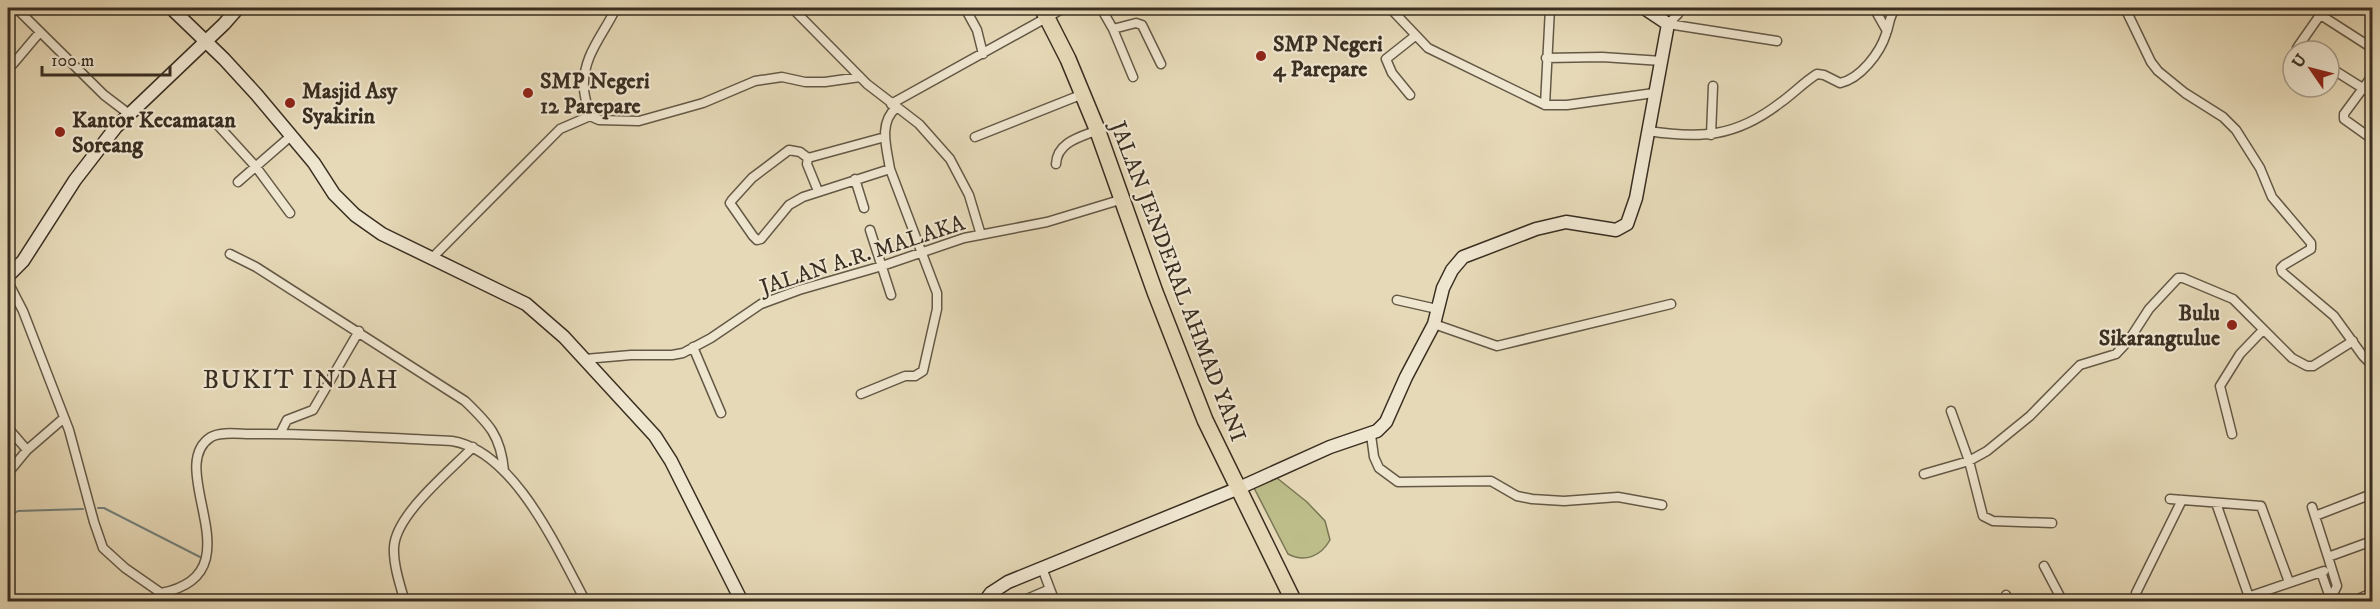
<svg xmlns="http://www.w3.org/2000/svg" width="2380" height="609" font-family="'IM FELL DW Pica',serif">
	<rect width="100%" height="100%" fill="#e6d9b7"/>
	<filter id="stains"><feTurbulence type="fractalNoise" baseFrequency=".00333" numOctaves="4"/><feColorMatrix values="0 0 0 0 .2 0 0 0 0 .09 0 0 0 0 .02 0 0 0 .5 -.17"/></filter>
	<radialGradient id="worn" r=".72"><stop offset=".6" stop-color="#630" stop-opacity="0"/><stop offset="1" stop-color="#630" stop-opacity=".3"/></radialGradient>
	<path fill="#bcbd89" stroke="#7a7655" stroke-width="1.5" d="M1277,478L1307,502L1325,521L1330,540C1321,556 1305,563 1288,554L1253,486Z"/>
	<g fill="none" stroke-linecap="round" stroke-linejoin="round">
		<path stroke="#73807c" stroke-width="2" d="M98,508H104L200,557
			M8,517L18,511L83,509"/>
		<g stroke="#645946" stroke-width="11">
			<path id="street" d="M16,8L104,95L129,114
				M792,8L867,84L919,124L950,159L969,195L981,235
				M965,8L977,30L983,54
				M1101,8L1113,29L1133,77
				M1390,8L1428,48L1545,105H1567L1654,93
				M1679,8L1678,14L1668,24L1777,41
				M1874,8L1887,31
				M2125,8L2151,62L2158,71L2185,93L2223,117L2236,130L2260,168L2272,197L2311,243V249L2284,265L2281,268L2282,272L2334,316L2363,356L2372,365
				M2319,14L2372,48
				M1113,29L1136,23L1142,25L1161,64
				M2302,51L2297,48L2325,8
				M1546,58L1602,57L1662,61
				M8,65L13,64L40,32
				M2329,67L2372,94
				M2372,76L2344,114V119L2372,139
				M1410,95L1392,73L1386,59L1415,36
				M891,104L1064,8
				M1545,105L1550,8
				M590,116C588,107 584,97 584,88C582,56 604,34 616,8
				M215,122L256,167L290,213
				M1648,131C1701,139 1736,137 1780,103C1793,94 1804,82 1817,74L1824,75L1840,83C1860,79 1880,53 1886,34C1890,24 1889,15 1896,8
				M1711,135L1713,86
				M975,137L1083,94
				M808,158L800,152L789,150L752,178L732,200L730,203L753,236L757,240L761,239L789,205L803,197L890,169L937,293V309L923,371L915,376H905L861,394
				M1056,164C1057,142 1080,137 1098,130
				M890,169C887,149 878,123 896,108
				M855,179L864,208
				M238,182L292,135
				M818,191L807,164L808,158L885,137
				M870,230L891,295
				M230,254L256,267L465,401C489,424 501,436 504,471
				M431,259L560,129L590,116L599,120L639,121L703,103L755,81L782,77L805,82H825L860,77
				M8,282L23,311L69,430L94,522L103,548L125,568L161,593C260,574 162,468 211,437C221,431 240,434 252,434C318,433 386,438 452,441C515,451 558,551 586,602
				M1397,300L1437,309
				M1434,324L1497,346L1671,304
				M693,347L721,413
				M585,359L631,355H672L683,353L711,338L761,304L799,290L882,266L964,238L1047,222L1123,199
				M1951,411L1969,461L1983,516L1993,521L2052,523
				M8,428L27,450
				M280,434L287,420L313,410L359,331
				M2232,434L2220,386L2240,354L2263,330
				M1371,435L1374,457L1379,468L1398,482L1491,481L1517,496L1532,499L1564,501L1618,497L1662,505
				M8,473L27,450L64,418
				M1924,474L1969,461L1987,451L2030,416L2080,365L2116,354L2129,340L2149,309L2178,278H2183L2233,299L2292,358L2307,366H2313L2353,341
				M2170,499L2261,506L2289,582
				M2216,503L2249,597
				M2312,507L2328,557
				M2315,516L2372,494
				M2044,566L2063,602
				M2324,571L2321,572L2328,592L2333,594L2336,602
				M1050,589L1055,602
				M161,593L170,602
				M2136,593L2182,500
				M2333,594L2337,586L2328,557L2372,541
				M2006,595L2010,602
				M2239,600L2321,572
				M405,602C400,585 393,564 394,547C396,514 450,471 473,447
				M1020,602L1050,589L1042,568
				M2351,602L2372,593"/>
		</g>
		<g stroke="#392e21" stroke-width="15">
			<path id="secondary" d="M171,8L224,59L257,95L314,163L334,194L355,215L382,234L526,304L564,337L655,436L671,461L742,602
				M8,276L23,261L75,180L116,127L224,24L238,8
				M984,602L991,593L1008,582L1239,488L1330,447L1377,431L1386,422L1406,377L1434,324L1443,288L1452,270L1463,257L1536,229L1566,222L1616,230L1627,224L1636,198L1668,24L1644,8"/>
		</g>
		<g stroke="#392e21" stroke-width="18">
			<path id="highway" d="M1042,8L1068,59L1097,129L1155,292L1205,420L1294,602"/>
		</g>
		<use href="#street" stroke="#efe6d0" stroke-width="8"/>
		<use href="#secondary" stroke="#efe6d0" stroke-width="12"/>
		<use href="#highway" stroke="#e6d9b7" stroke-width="15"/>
	</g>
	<g fill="#8f2418" stroke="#efe6d0" stroke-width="2">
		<circle cx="1261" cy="56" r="6"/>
		<circle cx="528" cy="93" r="6"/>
		<circle cx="290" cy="103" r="6"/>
		<circle cx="60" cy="132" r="6"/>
		<circle cx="2232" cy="325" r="6"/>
	</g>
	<g text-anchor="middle" stroke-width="4.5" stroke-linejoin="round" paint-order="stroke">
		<g font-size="22" font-weight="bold" fill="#392e21" stroke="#efe6d0" text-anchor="start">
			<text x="1273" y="51">SMP Negeri<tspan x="1273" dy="25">4 Parepare</tspan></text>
			<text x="540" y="88">SMP Negeri<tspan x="540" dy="25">12 Parepare</tspan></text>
			<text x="302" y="98">Masjid Asy<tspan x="302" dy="25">Syakirin</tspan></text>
			<text x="72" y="127">Kantor Kecamatan<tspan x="72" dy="25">Soreang</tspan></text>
			<text x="2220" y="320" text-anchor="end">Bulu<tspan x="2220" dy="25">Sikarangtulue</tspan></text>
		</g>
		<g font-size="22" fill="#392e21" stroke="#efe6d0">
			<text transform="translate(862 254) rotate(-18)" y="8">JALAN A.R. MALAKA</text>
			<text transform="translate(1179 281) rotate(69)" y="8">JALAN JENDERAL AHMAD YANI</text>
		</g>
		<g font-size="26" letter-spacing="1.5" fill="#392e21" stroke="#efe6d0">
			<text x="301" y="388">BUKIT INDAH</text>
		</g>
	</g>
	<rect width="2380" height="609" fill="none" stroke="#e6d9b7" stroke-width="30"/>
	<rect x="9" y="9" width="2362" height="591" fill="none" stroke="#392e21" stroke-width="3"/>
	<rect x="15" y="15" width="2350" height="579" fill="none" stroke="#392e21" stroke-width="1.5"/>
	<g transform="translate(2311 69) rotate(305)"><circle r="28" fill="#efe6d0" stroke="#a69c8a" stroke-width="1.5"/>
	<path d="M0-4.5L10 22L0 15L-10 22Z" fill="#8f2418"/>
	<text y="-9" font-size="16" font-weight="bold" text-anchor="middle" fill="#392e21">U</text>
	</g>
	<path d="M42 66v9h128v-9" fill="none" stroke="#392e21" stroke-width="3"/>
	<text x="51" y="66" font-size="18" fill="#392e21" stroke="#efe6d0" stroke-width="4.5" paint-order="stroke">100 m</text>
	<rect width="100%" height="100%" filter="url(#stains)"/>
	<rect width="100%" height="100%" fill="url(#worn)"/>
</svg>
